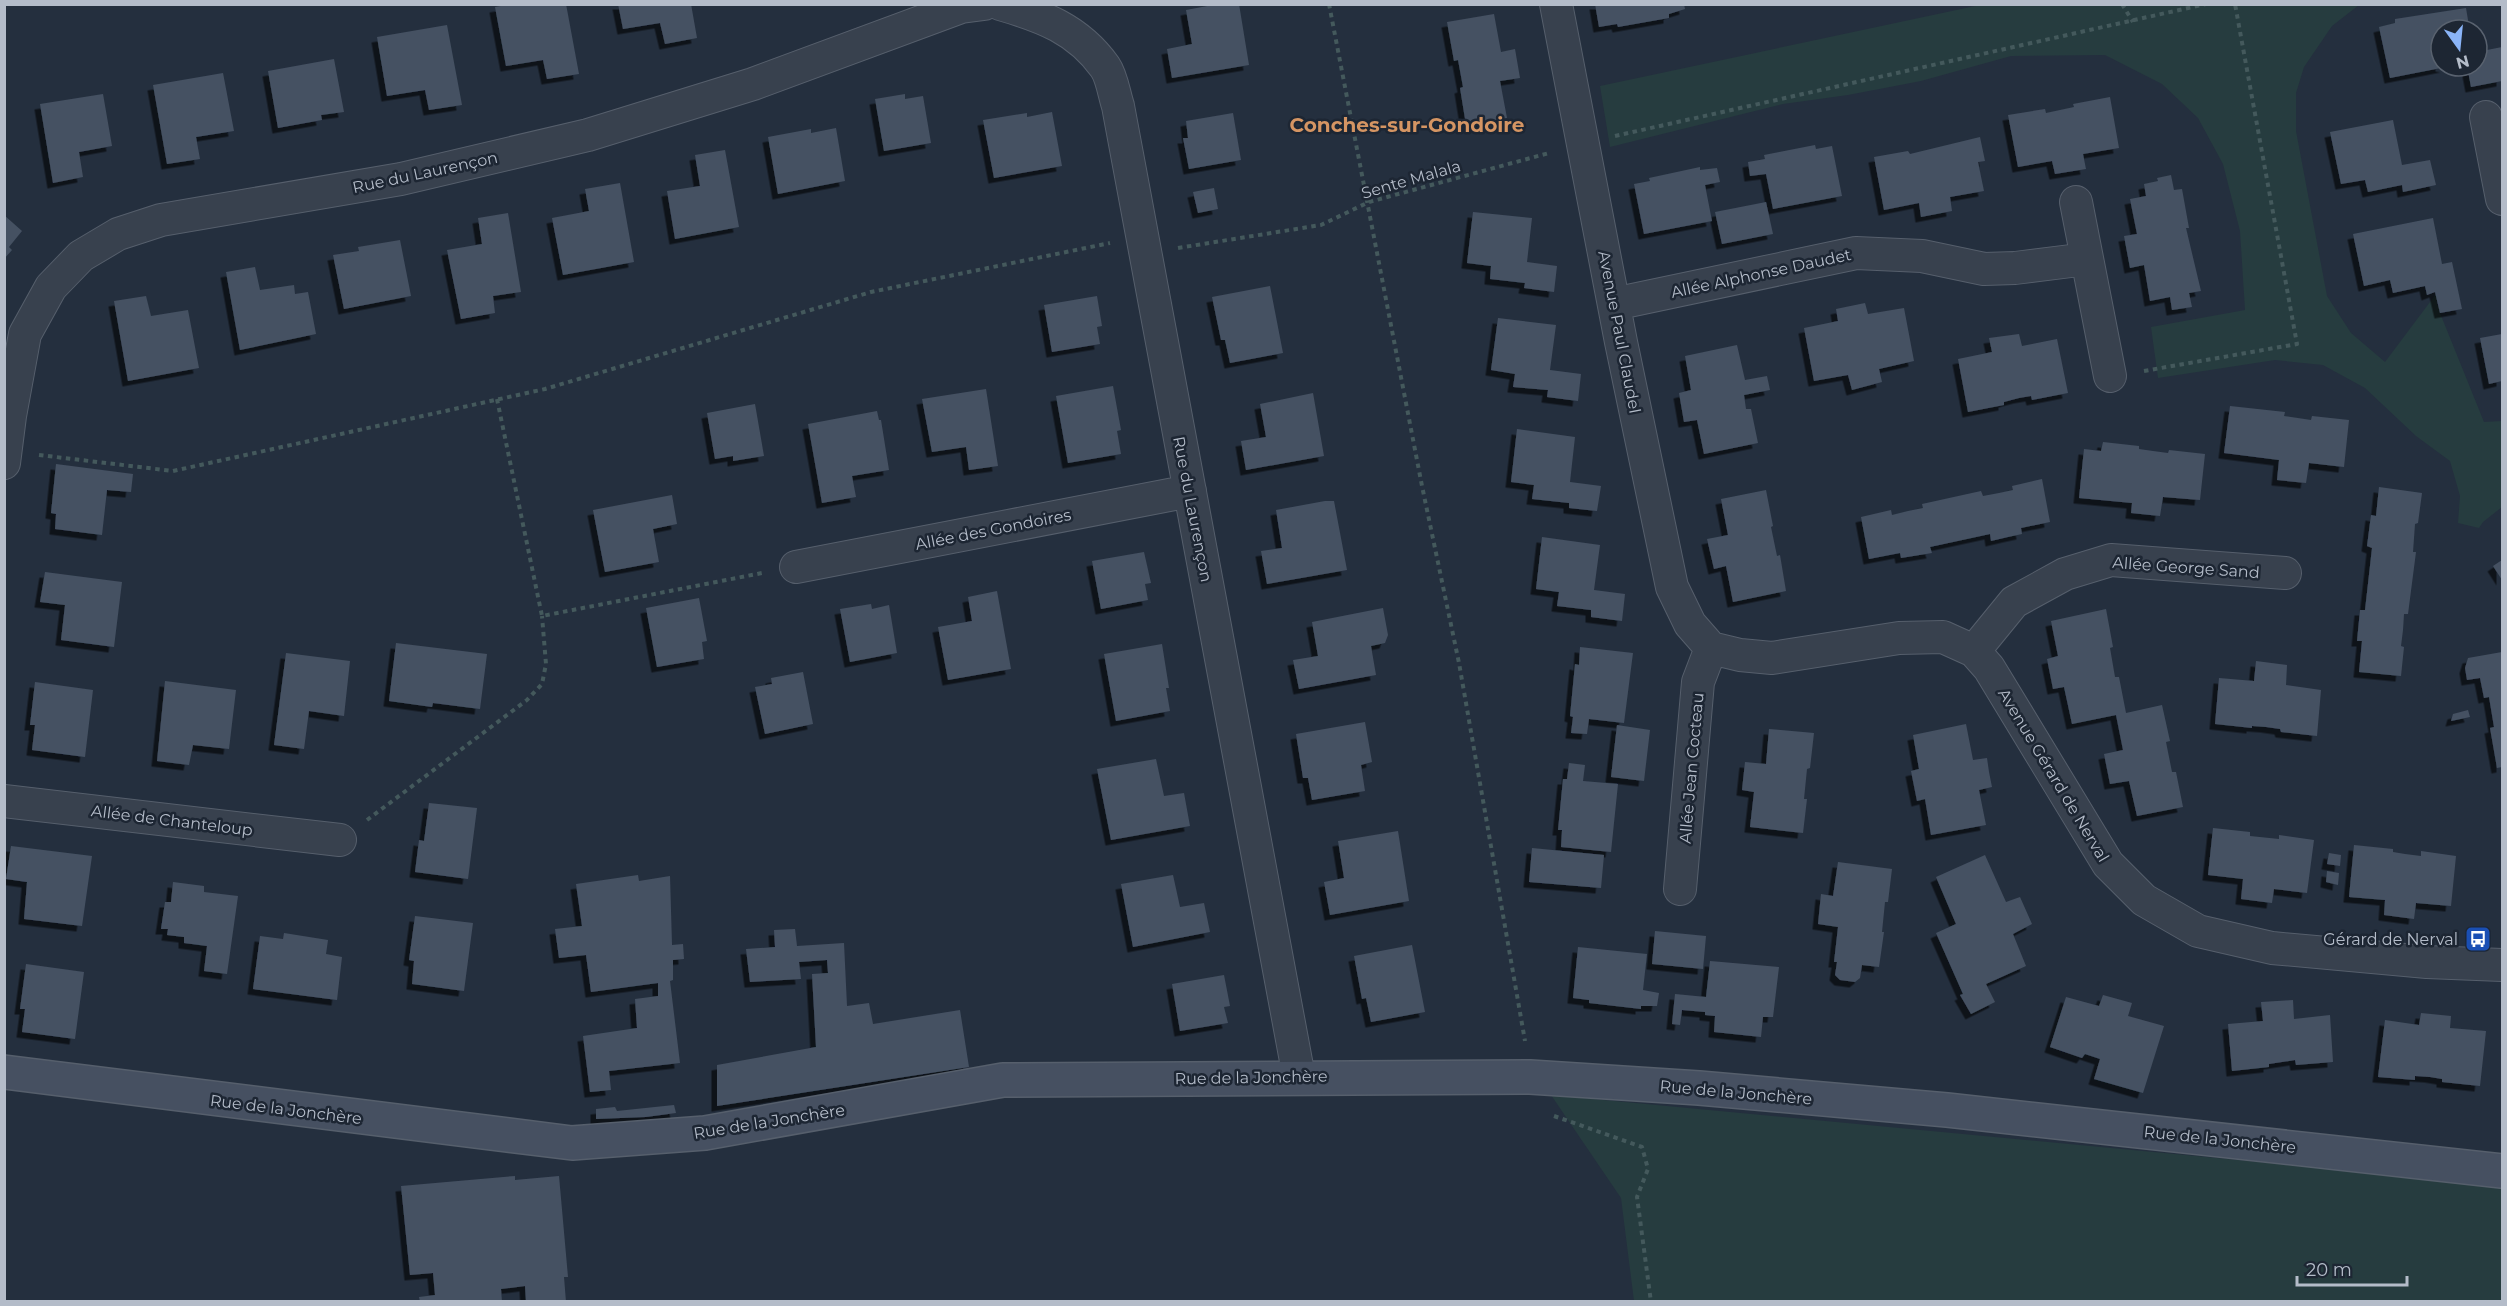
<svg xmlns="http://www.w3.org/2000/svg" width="2507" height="1306" font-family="Montserrat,sans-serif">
	<defs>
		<filter id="shadow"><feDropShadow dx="-5.5" dy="5.5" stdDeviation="0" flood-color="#0009"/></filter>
	</defs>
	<rect width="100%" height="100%" fill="#242f3e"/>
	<path fill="#263c3f" d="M1980,5H2359L2332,26L2304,67L2296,93V131L2327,296L2351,333L2385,362L2436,294L2440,313L2484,422L2502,421V507L2483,522L2479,528L2458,523L2460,496L2450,461L2416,436L2365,388L2323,365L2275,360L2158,378L2151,327L2245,310L2240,231L2223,164L2198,118L2162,84L2105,55L2011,56L1921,81L1848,95L1783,104L1610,147L1600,86Z
		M1551,1095L2502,1185V1301H1634L1621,1198Z"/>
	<path fill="#455162" filter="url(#shadow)" d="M512,4H566L579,74L547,79L543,60L506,66L495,7Z
		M618,4H691L697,38L665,44L660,23L623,29Z
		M1218,4H1239L1249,65L1172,78L1167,49L1192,44L1186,10Z
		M1595,4H1684L1685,9L1669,14V18L1618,27L1617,24L1599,27Z
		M2466,8L2469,26L2453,30H2441V66L2446,67L2390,78L2379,27L2395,23V19Z
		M1494,14L1501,52L1515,49L1520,78L1500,81L1507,118L1466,125L1460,88L1463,87L1458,60L1454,61L1447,22Z
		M447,25L462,105L429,110L425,90L387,96L377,37Z
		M2502,47V81L2471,87L2467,66H2477V52Z
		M334,59L344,112L321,115L322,120L278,128L268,71Z
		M223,73L234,131L196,137L200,159L167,164L153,85Z
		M103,94L112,146L79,152L83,177L53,183L40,104Z
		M905,94V99L923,96L931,143L884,151L875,99Z
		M2110,97L2119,148L2083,154L2086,169L2055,174L2052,161L2018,167L2008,115L2045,109L2046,113L2074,107L2073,104Z
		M1052,112L1062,166L994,178L983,120L1027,113V117Z
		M1233,113L1241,160L1189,169L1183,138H1188L1186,121Z
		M2393,120L2402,165L2430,160L2436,185L2403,192L2402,185L2368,192L2365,180L2341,184L2330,132Z
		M836,128L845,181L778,194L768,137L811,129V133Z
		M1980,137L1985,161L1978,162L1984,191L1950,197L1952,211L1921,217L1919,203L1884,210L1874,157L1908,151L1910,154Z
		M1815,145L1816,149L1832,146L1842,196L1773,209L1766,174L1750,176L1748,162L1765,159L1764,155Z
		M725,150L739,227L675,239L667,191L700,186L695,155Z
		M1700,167V170L1717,168L1720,182L1705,185L1712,221L1644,234L1634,184L1650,181L1649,178Z
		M2171,175L2174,190L2182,189L2189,228H2186L2201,291L2189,293L2192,307L2172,310L2170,297L2150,301L2144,265L2130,268L2124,236L2137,234L2130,199L2146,196L2144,184L2158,181L2157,178Z
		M620,183L634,262L563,275L552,218L589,211L585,189Z
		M1214,188L1218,209L1198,213L1193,192Z
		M1766,202L1773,234L1722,244L1715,212Z
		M1473,212L1532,218L1527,262L1557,266L1554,292L1524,288L1525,283L1490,279L1491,266L1467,263Z
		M508,213L521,292L493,296L495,313L461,319L447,250L482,244L478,218Z
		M4,215L22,231L9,247L12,250L4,259Z
		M2433,218L2442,264L2452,262L2462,309L2440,313L2435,292L2427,295L2425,286L2393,293L2390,280L2364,286L2353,234Z
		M400,240L411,296L344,309L333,255L359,251L358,247Z
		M255,267L260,290L294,285L295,294L308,292L316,334L240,350L226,272Z
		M1270,286L1283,353L1230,363L1225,340H1221L1212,297Z
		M146,296L151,316L188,310L199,368L128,381L114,301Z
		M1097,296L1102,326L1097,327L1100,344L1052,352L1044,305Z
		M1865,303L1868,314L1904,308L1914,361L1879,369L1882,382L1852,390L1848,375L1814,381L1804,328L1838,321L1836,309Z
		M1498,318L1556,325L1550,370L1581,374L1578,401L1547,397L1548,390L1513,387L1515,374L1491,370Z
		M2019,334L2022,346L2057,339L2068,393L2032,400L2031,396L2019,398L2004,402V405L1968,412L1958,359L1992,352L1989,338Z
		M2502,334V381L2489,384L2480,338Z
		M1737,345L1745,380L1767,376L1770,390L1744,395L1746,409H1751L1758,443L1704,454L1697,420L1684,422L1679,393L1691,390L1685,356Z
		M1113,386L1121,430L1117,431L1121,454L1068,463L1056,396Z
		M986,389L998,466L969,470L966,447L932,452L922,399Z
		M1313,393L1324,456L1246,470L1241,441L1266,437L1260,404Z
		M755,404L764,456L733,461V456L715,459L707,413Z
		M2230,406L2285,412L2284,416L2311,420L2312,416L2349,420L2344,467L2309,463L2306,483L2277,480L2279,460L2224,453Z
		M877,411L879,420H881L889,470L852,476L856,497L822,503L808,424Z
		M1517,429L1575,437L1570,482L1601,486L1597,511L1569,508V503L1532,499L1534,485L1511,482Z
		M2103,442L2139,446V449L2153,451L2168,453L2169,450L2205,454L2200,500L2163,497L2160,516L2131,513L2132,503L2079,498L2084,449L2101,451Z
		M56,464L133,474L131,492L107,490L102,535L55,529L56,514L51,513Z
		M2042,479L2050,522L2021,528L2022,534L2008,537L1991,541L1990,534L1930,547L1932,553L1901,558L1900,553L1869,559L1861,517L1891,510L1892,515L1908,511L1923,508L1922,504L1981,491L1983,496L1999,493L2013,490L2012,486Z
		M2379,487L2422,493L2418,523L2415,524L2413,552H2416L2408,614H2404L2403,630L2401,646L2404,647L2401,676L2359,672L2362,641H2357L2360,610H2365L2372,548L2367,546L2371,515L2376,516Z
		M1766,490L1773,526L1771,527L1777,556L1780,555L1786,591L1733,602L1726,566L1714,569L1707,539L1728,535L1721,499Z
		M672,495L677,524L653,529L659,562L605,572L593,510Z
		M1325,501H1334L1347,570L1267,584L1261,551L1282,548L1276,510Z
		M1542,537L1600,545L1594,590L1625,594L1622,621L1591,617V610L1557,606L1559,592L1536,589Z
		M1144,552L1151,583L1145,584L1148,600L1101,609L1092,561Z
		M2502,560V580L2493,566Z
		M45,572L122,582L114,647L61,640L65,605L40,602Z
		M997,591L1011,669L948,680L938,627L972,621L968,597Z
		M699,598L707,641L702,642L704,659L657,667L646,608Z
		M871,604L872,609L889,605L897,653L850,662L840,609Z
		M1383,608L1388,635L1385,643L1371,646L1376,675L1299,689L1293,660L1318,656L1312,622Z
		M2106,609L2113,647L2110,648L2115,677H2119L2126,713L2162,705L2170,741L2166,742L2172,772H2176L2183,807L2137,816L2129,781L2110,784L2104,754L2123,750L2116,715L2072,724L2064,687L2053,689L2047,659L2058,656L2051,621Z
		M396,643L487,654L480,709L433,703L432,707L389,701Z
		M1162,644L1169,688H1166L1170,711L1116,721L1104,654Z
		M1580,647L1633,653L1624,723L1589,719L1587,734L1571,733L1573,717L1570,716L1575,664L1579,665Z
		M2502,652V767L2497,768L2490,728L2494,727L2489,697L2484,698L2480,678L2467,680L2465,668L2468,658Z
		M286,653L350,661L344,716L309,711L304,749L274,745Z
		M2256,661L2287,665L2286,685L2321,690L2317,736L2281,732L2280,729L2266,727L2252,726V728L2215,724L2219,678L2254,681Z
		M803,672L813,724L765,734L755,687L772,684L771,678Z
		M165,681L236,690L229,749L193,745L189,765L157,761Z
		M35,682L93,690L85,757L32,750L35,725H30Z
		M2468,710L2470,717L2451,721L2453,714Z
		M1365,722L1372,762L1361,765L1365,791L1312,800L1308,778H1303L1296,734Z
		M1966,724L1973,760L1987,758L1989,772L1992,787L1979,790L1986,825L1931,835L1925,799L1917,801L1911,771L1919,769L1913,735Z
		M1617,725L1650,730L1644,781L1611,777Z
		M1769,729L1814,733L1810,768L1807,769L1804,799H1807L1803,833L1750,827L1754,792L1742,790L1745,762L1766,764Z
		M1156,759L1164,796L1184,793L1190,826L1111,840L1097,769Z
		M1569,763L1585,765L1583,781L1618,784L1611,852L1561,847L1562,830H1558L1563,779H1567Z
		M429,803L477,808L468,879L415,872L419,840L424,841Z
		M2213,828L2250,832V836L2279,839V835L2314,840L2307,893L2274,889L2272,903L2241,899L2243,879L2208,875Z
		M1398,831L1409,901L1330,915L1324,882L1344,878L1338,841Z
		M2354,845L2393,849V852L2405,854L2421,856V851L2456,856L2451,906L2416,903L2414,919L2384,915L2385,900L2349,897Z
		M11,846L92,856L82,926L24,919L27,882L6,879Z
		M1532,848L1604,855L1601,888L1529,882Z
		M2329,853L2341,855L2340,866L2327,864Z
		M1985,855L2006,902L2020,897L2032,924L2013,934L2026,966L1986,984L1995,1002L1971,1014L1960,995L1963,994L1936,933L1956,924L1936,877Z
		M1838,862L1892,869L1888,902H1885L1882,932H1884L1879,967L1862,965L1860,978L1855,982L1840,980L1835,975L1837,962H1834L1838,927L1818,924L1821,894L1833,896Z
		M2327,871L2339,873L2338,885L2326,882Z
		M638,875L639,881L670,876L672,945L683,944L684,959L673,960V980L670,981L680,1063L609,1071L611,1090L590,1092L583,1036L637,1028L635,999L658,996V983L591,992L586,955L559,958L555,929L582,926L576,884Z
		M1173,875L1180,907L1204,903L1210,932L1133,947L1121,884Z
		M173,882L204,886V892L238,896L227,974L204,971L207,946L184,943V937L167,935L168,929H161L165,902H171Z
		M415,916L473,923L464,991L412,984L414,961L409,960Z
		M795,929L797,946L844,943L847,1006L869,1003L873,1024L960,1010L969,1067L717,1106V1065L816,1047L812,974L828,973L827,960L799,962L801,979L750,982L746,949L775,947L774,930Z
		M1655,931L1706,936L1703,969L1652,964Z
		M284,933L328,940L326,954L342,957L337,1000L253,989L260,936L283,939Z
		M1412,945L1425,1012L1371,1022L1366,998L1362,999L1354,956Z
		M1578,947L1647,954L1643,990L1659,993L1657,1006H1641V1009L1589,1003V1000L1573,998Z
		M1710,961L1779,967L1773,1017H1763L1761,1037L1714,1032L1715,1016L1705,1015V1012L1682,1010L1680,1025L1672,1024L1675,994L1706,997Z
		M26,964L84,972L75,1039L22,1032L25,1009H20Z
		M1224,975L1230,1006L1224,1007L1228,1023L1180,1031L1172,984Z
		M2103,995L2132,1003L2128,1016L2164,1026L2143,1093L2094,1079L2100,1059L2085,1054L2082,1058L2050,1047L2066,997L2099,1006Z
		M2293,1000L2294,1019L2330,1015L2333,1062L2296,1065L2295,1060L2269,1064V1067L2232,1071L2228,1024L2263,1021L2261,1002Z
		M2421,1013L2451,1016L2450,1028L2486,1031L2480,1086L2442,1082V1079L2430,1077L2415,1076V1080L2378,1077L2385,1020L2419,1025Z
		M674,1105L676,1113L646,1117L596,1119V1109L615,1107L617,1111Z
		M515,1176V1180L559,1176L568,1277H564L566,1302H526L525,1286L501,1289L502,1302H420L419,1297L435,1295L433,1273L410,1275L401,1186Z"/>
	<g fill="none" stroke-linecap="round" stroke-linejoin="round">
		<g stroke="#565f6c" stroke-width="34">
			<path id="street" d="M1000,4C1042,16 1078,29 1105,67C1112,77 1114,94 1118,106L1299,1077
				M1556,4L1621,342L1672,587L1690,624L1711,648
				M2486,117L2502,199
				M2076,202L2110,376
				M1614,304L1856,253L1922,256L1984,269L2015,268L2087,259
				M4,463L10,416L25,334L51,287L81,256L118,234L161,220L401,179L588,135L753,84L961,7L984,4
				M796,567L1190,491
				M1711,648L1740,655L1772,658L1899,638L1943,637L1974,651L1989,668L2108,864L2144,900L2198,931L2272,948L2427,962L2502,965
				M1974,651L2014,602L2065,574L2111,560L2285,573
				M4,801L340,840
				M1680,889L1698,682L1711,648"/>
		</g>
		<g stroke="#565f6c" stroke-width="36">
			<path id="secondary" d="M4,1072L572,1143L705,1133L1003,1080L1530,1077L1699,1088L1947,1110L2502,1171"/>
		</g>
		<path stroke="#44595c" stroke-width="4" stroke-dasharray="4.5 4.5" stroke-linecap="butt" d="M1329,4L1422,486L1459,663L1525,1041
			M2122,4L2133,22
			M1615,136L2206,4
			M1178,248L1321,225L1369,202L1549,153
			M2144,371L2297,344L2235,4
			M497,399L542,616L762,573
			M39,455L173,471L545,389L871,292L1110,243
			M367,820L527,700L542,684L546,664L542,616
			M1554,1116L1642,1147L1648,1169L1637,1197L1651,1302"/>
		<use href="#street" stroke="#38414e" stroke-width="32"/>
		<use href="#secondary" stroke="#465061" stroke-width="33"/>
	</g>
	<defs>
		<g id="bus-square" transform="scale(1.35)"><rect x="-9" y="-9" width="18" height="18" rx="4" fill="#1a4fb4" stroke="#1d2633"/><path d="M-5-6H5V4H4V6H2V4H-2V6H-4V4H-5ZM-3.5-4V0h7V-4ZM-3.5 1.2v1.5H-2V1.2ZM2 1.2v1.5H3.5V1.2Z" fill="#fff"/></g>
	</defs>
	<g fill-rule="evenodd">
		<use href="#bus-square" x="2478" y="939"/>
	</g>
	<g text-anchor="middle" stroke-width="5" stroke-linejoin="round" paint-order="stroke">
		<g font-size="16" fill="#b4bcc9" stroke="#1d2633">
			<text transform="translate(425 172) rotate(-12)" y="6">Rue du Laurençon</text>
			<text transform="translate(1411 179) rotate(-16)" y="6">Sente Malala</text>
			<text transform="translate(1761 273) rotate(-12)" y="6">Allée Alphonse Daudet</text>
			<text transform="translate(1620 332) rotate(79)" y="6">Avenue Paul Claudel</text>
			<text transform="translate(1193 509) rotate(79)" y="6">Rue du Laurençon</text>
			<text transform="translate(993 529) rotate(-11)" y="6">Allée des Gondoires</text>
			<text transform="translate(2186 567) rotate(4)" y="6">Allée George Sand</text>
			<text transform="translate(1691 768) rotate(-85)" y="6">Allée Jean Cocteau</text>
			<text transform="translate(2054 775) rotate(59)" y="6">Avenue Gérard de Nerval</text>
			<text transform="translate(172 820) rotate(7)" y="6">Allée de Chanteloup</text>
			<text transform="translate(1251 1077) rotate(-1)" y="6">Rue de la Jonchère</text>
			<text transform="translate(1736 1092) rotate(5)" y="6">Rue de la Jonchère</text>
			<text transform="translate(286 1109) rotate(7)" y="6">Rue de la Jonchère</text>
			<text transform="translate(769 1121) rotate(-9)" y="6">Rue de la Jonchère</text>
			<text transform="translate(2220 1139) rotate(6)" y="6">Rue de la Jonchère</text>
		</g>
		<g font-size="16" fill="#b4bcc9" stroke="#1d2633" text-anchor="end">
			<text x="2458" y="945">Gérard de Nerval</text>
		</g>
		<g font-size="20" font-weight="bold" fill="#d59563" stroke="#1d2633">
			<text x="1407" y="132">Conches-sur-Gondoire</text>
		</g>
	</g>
	<rect width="2507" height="1306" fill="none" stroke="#b4bcc9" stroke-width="12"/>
	<g transform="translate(2459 48) rotate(165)"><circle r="28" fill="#1d2633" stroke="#59626f" stroke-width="1.5"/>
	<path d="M0-4.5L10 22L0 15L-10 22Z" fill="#8ab4f8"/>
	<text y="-9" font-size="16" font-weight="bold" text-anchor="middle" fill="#b4bcc9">N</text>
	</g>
	<path d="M2297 1276v9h110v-9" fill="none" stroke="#b4bcc9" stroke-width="3"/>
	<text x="2306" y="1276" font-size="18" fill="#b4bcc9" stroke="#1d2633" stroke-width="4.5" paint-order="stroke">20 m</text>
</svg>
